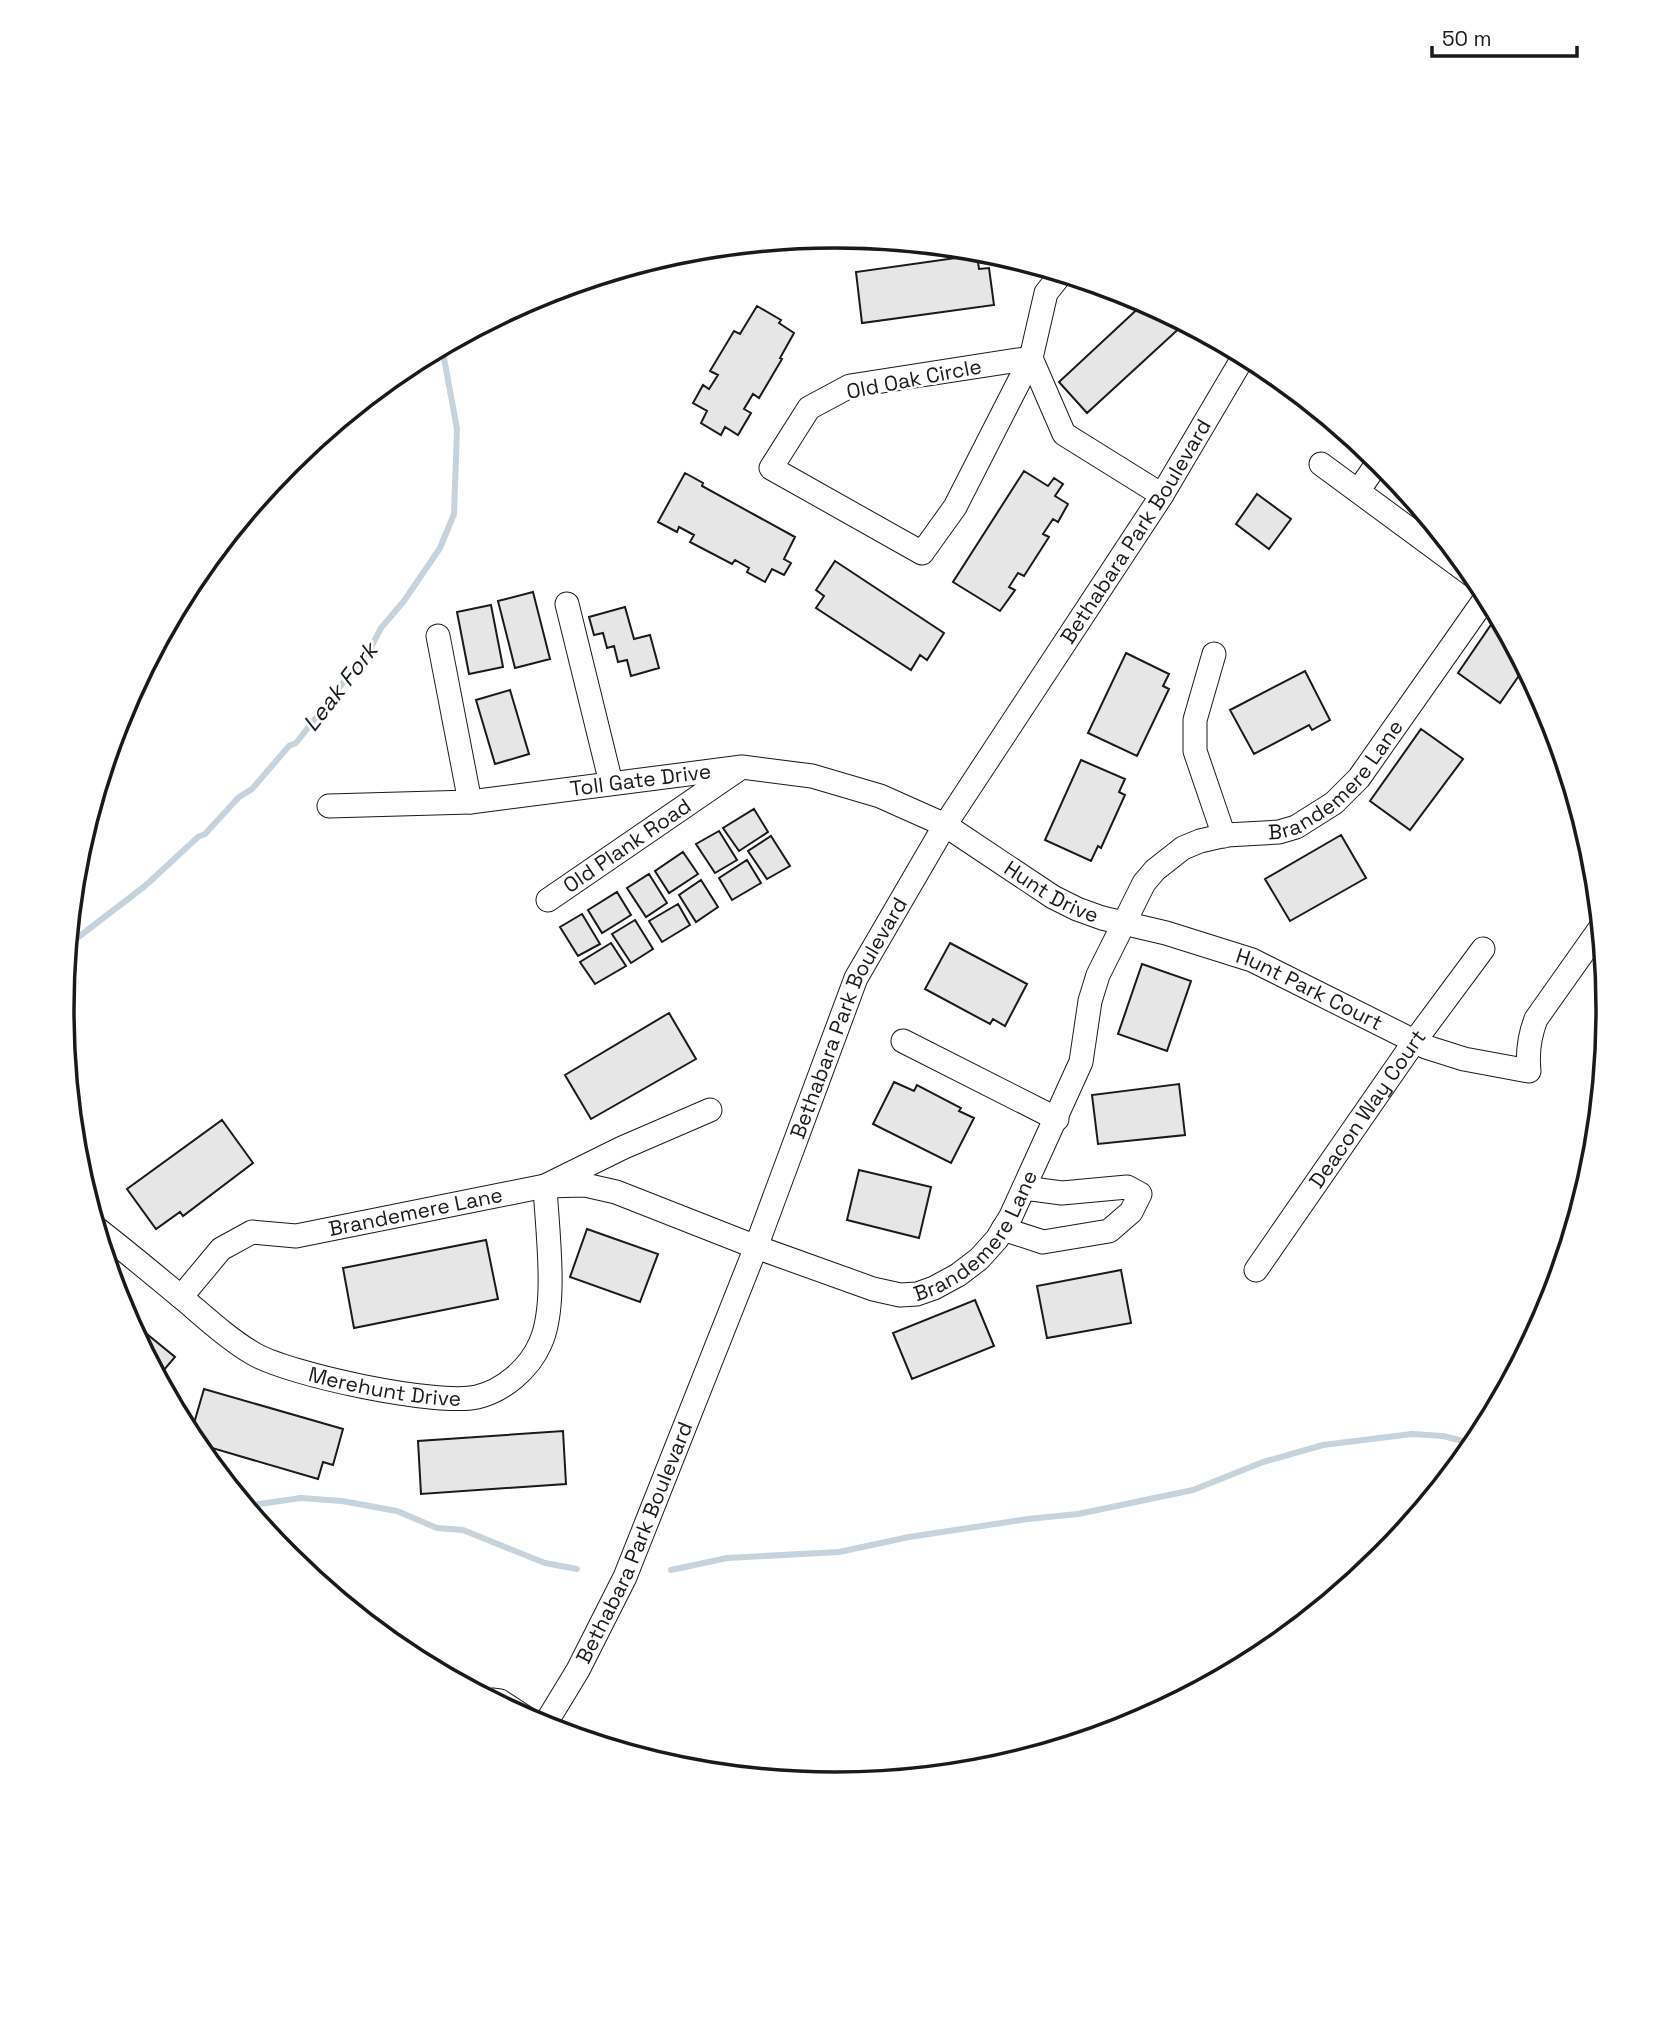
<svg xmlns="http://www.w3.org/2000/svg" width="1670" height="2020" font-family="'Space Grotesk',sans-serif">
	<rect width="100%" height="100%" fill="#fff"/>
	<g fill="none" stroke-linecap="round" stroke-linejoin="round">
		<path stroke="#c6d2dc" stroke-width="6" d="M68,945L145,886L198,837L205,834L239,797L252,789L289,746L296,743L371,647L381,628L404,601L440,548L454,514L457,429L442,347
			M246,1506L301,1498L342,1501L397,1511L437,1528L463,1530L545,1563L577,1569
			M671,1570L727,1558L839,1552L909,1537L1028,1519L1078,1514L1193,1490L1263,1462L1323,1445L1412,1434L1443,1436L1475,1444"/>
	</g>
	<path fill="#e6e6e6" stroke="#1a1a1a" stroke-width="2" d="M977,255L979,269L989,268L994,305L862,323L856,272Z
		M1145,302L1184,324L1087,413L1059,382Z
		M757,306L781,320L779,323L794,333L780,358L782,359L759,398L753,394L744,409L751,413L738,435L725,427L721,435L701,423L707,411L693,403L703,385L709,389L718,375L710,371L734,331L740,334Z
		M1024,471L1048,486L1054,478L1063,484L1055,496L1068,504L1058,522L1053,519L1043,534L1049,537L1024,576L1018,573L1009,587L1015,590L1000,611L953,582Z
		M685,473L703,483L702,486L795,537L784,559L791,563L784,575L772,569L765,582L747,572L749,568L735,560L732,564L690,542L694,535L679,527L677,532L658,522Z
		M1257,494L1291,519L1269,549L1236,524Z
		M835,561L944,633L927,660L920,655L911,670L816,608L824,596L816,590Z
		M533,592L550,659L515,668L498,601Z
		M491,605L503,667L469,674L457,612Z
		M625,607L634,639L650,635L659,668L631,676L627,660L618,662L614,646L607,648L603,633L594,635L589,617Z
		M1497,616L1525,667L1500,703L1458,673Z
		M1126,653L1169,674L1163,686L1169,689L1137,756L1088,733Z
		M1305,671L1330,720L1312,730L1309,725L1254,754L1230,710Z
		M510,690L529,754L495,764L476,700Z
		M1421,729L1463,759L1410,830L1370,801Z
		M1081,760L1125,779L1119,792L1125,795L1101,848L1098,846L1091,861L1045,840Z
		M754,809L768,832L739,851L723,828Z
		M719,831L737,860L715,873L696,844Z
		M1341,835L1366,878L1290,921L1265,879Z
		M771,836L790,866L767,879L748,851Z
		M683,852L698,874L669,893L655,871Z
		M747,860L761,883L732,900L719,878Z
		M649,874L667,903L646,917L627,888Z
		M701,880L718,907L696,922L679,895Z
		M617,892L631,915L602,933L588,910Z
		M678,904L690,925L662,942L649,921Z
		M582,914L600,944L578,956L560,927Z
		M635,920L653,949L631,963L612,934Z
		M611,943L626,966L595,984L580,962Z
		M950,943L1027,984L1005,1026L993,1019L990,1024L925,989Z
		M1142,964L1191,981L1167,1051L1118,1034Z
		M669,1013L696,1059L591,1119L565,1075Z
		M894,1082L914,1091L917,1085L961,1108L959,1111L974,1118L951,1163L873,1124Z
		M1179,1084L1185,1135L1098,1144L1092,1095Z
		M222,1120L253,1163L183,1216L180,1212L156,1229L127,1189Z
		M859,1170L931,1187L919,1238L847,1220Z
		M587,1229L658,1254L640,1302L570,1277Z
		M486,1240L498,1299L354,1328L343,1268Z
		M1121,1270L1131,1323L1047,1338L1037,1286Z
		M975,1300L994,1346L912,1379L893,1333Z
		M126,1317L175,1357L158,1377Z
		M204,1389L343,1429L333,1465L323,1462L318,1479L195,1443L190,1437Z
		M563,1431L566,1484L421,1494L418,1441Z"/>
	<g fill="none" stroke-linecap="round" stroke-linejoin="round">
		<g stroke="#1a1a1a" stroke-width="25">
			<g id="minor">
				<path d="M1061,274L1046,293L1031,358L1064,434L1162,495"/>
				<path d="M1031,358L955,507L922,553L771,468L809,408L850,386Z"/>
				<path d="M1321,464L1477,579"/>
				<path d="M1358,491L1379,461"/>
				<path d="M567,604L611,783"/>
				<path d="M438,636L470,802"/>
				<path d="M1214,654L1195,720V751L1224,836"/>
				<path id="s1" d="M329,806L470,802L742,767L812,776L880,796L945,825L1053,897L1077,909L1102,918L1166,933L1252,960L1426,1047L1464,1059L1529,1071C1527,1052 1529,1037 1536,1019L1601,927"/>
				<path id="s2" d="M548,900L739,769"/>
				<path d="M903,1041L1057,1119"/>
				<path id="s3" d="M96,1228C127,1252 157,1277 187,1302C208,1320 230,1340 254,1354C291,1375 436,1406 477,1397C503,1391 529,1369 540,1344C558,1306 547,1230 545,1186L622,1148L710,1110"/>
				<path d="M1003,1229L1043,1242L1109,1231L1131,1212L1140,1194L1127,1187L1062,1193L1024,1188"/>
				<path id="s4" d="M1256,1270L1414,1042L1483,949"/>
				<path id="s5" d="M181,1297L221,1249L252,1232L296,1236L545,1186L585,1185L616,1192L756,1247L873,1289L900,1295L917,1294L934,1288L958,1275L979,1259L997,1239L1011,1216L1081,1062L1090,1001L1098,975L1144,883L1155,870L1183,848L1200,841L1226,835L1279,832L1296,827L1334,803L1359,778L1487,596"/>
				<path d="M492,1700L500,1701L526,1718"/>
				<path id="s6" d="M544,1726L578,1670L625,1577L756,1247L856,978L945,825L1162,495L1244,356"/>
			</g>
		</g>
		<use href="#minor" stroke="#fff" stroke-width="23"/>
	</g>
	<g text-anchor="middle" stroke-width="5" stroke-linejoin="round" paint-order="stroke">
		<g font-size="21" fill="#1a1a1a" stroke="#fff">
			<text transform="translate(914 379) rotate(-11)" y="7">Old Oak Circle</text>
			<text dy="7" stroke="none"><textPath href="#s6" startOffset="1339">Bethabara Park Boulevard</textPath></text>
			<text dy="7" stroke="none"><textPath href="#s5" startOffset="1502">Brandemere Lane</textPath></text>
			<text dy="7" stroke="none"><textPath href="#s1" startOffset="313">Toll Gate Drive</textPath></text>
			<text dy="7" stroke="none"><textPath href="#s2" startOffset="96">Old Plank Road</textPath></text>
			<text dy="7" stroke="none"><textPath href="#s1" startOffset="754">Hunt Drive</textPath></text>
			<text dy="7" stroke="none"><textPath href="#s1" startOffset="1031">Hunt Park Court</textPath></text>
			<text dy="7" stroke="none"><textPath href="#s6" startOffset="772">Bethabara Park Boulevard</textPath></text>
			<text dy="7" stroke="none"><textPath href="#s4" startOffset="196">Deacon Way Court</textPath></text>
			<text dy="7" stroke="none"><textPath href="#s5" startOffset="264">Brandemere Lane</textPath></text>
			<text dy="7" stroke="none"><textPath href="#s5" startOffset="873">Brandemere Lane</textPath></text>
			<text dy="7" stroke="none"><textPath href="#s3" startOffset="338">Merehunt Drive</textPath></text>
			<text dy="7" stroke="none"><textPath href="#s6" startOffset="205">Bethabara Park Boulevard</textPath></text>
		</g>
		<g font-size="23" font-style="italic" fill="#1a1a1a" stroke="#fff">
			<text transform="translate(340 687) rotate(-52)" y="8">Leak Fork</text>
		</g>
	</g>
	<path d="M0 0H1670V2020H0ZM835 248H835A761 761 0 0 1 1596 1009V1011A761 761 0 0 1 835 1772H835A761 761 0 0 1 74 1011V1009A761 761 0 0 1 835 248Z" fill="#fff" fill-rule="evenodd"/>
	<path fill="none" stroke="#1a1a1a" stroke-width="3.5" d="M835 248H835A761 761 0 0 1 1596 1009V1011A761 761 0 0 1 835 1772H835A761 761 0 0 1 74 1011V1009A761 761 0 0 1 835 248Z"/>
	<path d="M1432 46v10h145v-10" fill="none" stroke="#1a1a1a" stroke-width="3.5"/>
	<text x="1442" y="46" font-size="21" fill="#1a1a1a" stroke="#ffffff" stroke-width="5" paint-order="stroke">50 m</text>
</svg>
